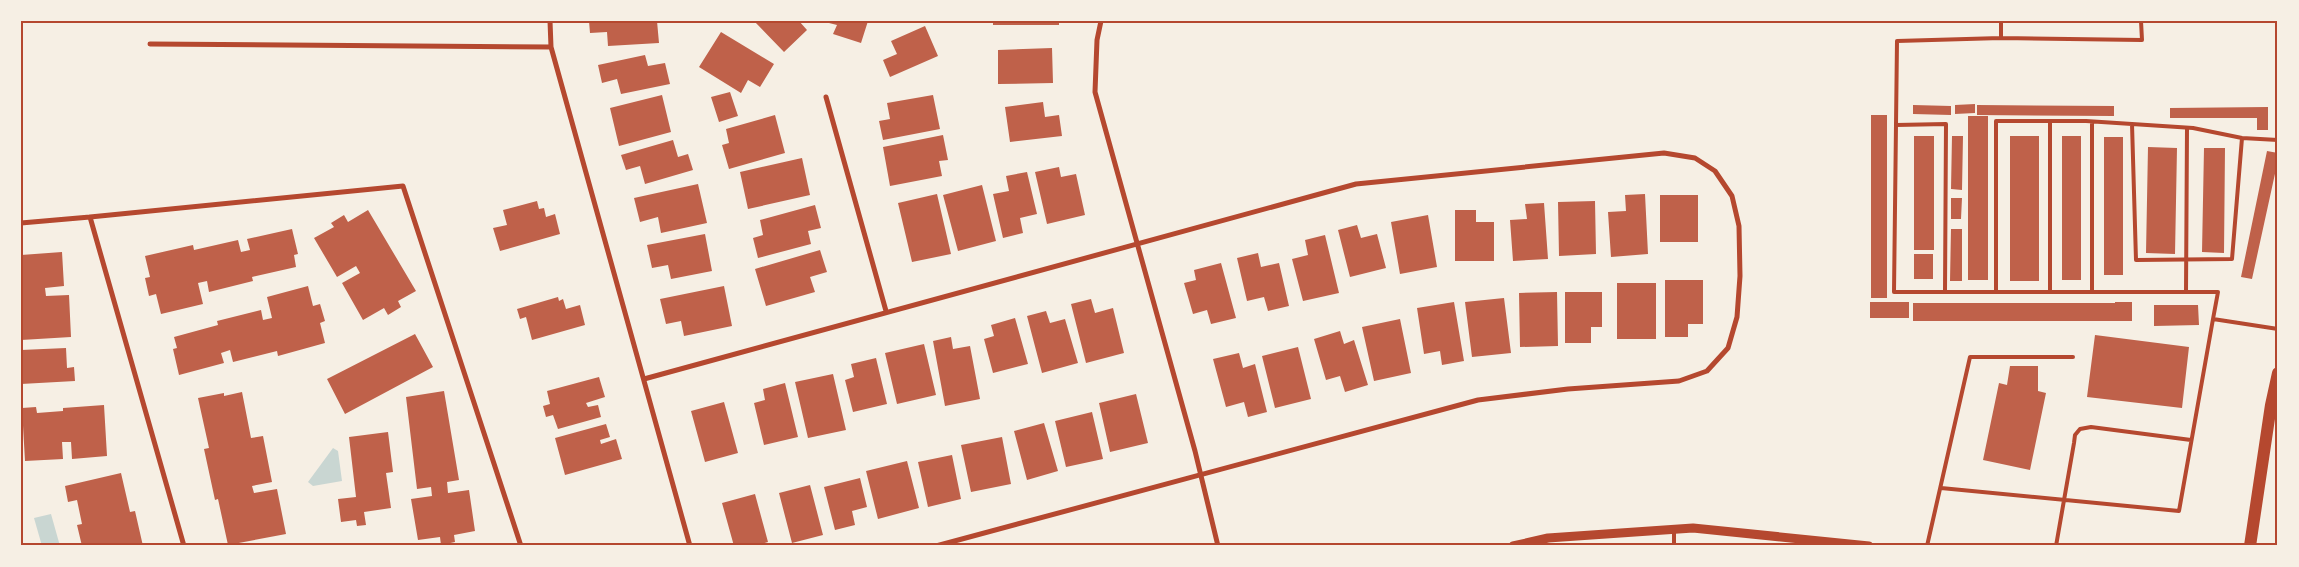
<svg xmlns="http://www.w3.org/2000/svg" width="2299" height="567" font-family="Quicksand,sans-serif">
	<rect width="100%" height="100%" fill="#f6efe4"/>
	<path fill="#c9d6d2" d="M333,448L338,451L342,481L313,486L308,482Z
		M51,514L60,546H42L34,518Z"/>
	<path fill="#bf614a" d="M589,21H657L659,43L608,46L607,32L590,33Z
		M754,21H799L807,30L784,52Z
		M868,21L861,43L833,34L837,25L825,22Z
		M993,21H1059V25H993Z
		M925,26L938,56L890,77L883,60L897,54L891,41Z
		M721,32L774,64L760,87L748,80L741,93L699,67Z
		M1052,48L1053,83L998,84V50Z
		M645,55L648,66L665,63L670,84L621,94L617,79L602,83L598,65Z
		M730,92L738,116L719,122L711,97Z
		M662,95L671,132L619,146L610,108Z
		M933,95L940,129L883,140L879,121L890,119L887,103Z
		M1043,102L1045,117L1059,115L1062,136L1010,142L1005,107Z
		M1975,104V113L1955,114V105Z
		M1913,105L1951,106V115L1913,114Z
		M1977,105L2114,106V116L1977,115Z
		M2268,107V130H2257V118H2170V108Z
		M775,115L785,153L729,169L722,145L729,143L726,129Z
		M1871,115H1887V298H1871Z
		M1968,116H1988V280H1968Z
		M943,135L948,160L939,161L942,176L890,186L883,147Z
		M1914,136H1934V250H1914Z
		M1952,136H1963L1962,190L1951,189Z
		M2010,136H2039V281H2010Z
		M2062,136H2081V280H2062Z
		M2104,137H2123V275H2104Z
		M673,140L678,157L688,154L693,170L645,184L640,166L626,170L621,155Z
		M2148,147L2177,148L2175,254L2146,253Z
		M2204,148H2225L2224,253L2202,252Z
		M2267,151L2278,153V160L2252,279L2241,277Z
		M802,158L810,195L748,209L740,172Z
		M1059,167L1061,177L1076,174L1085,215L1047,224L1035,172Z
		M1027,172L1037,214L1020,218L1023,233L1003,238L993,194L1009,191L1006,176Z
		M698,184L707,223L661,233L658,217L640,222L634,198Z
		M982,185L996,241L958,251L943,195Z
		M937,194L951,254L912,262L898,203Z
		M1645,194L1648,254L1611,257L1608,212L1626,211L1625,195Z
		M1660,195H1698V242H1660Z
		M1951,198H1962L1961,219H1951Z
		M537,201L539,209L544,208L546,217L555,214L560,234L500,251L493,228L507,225L503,210Z
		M1595,201L1596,254L1559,256L1558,202Z
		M1544,203L1548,259L1513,261L1510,220L1527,219L1525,204Z
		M815,205L821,228L808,231L811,244L758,258L753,238L763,235L760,220Z
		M368,210L416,291L398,301L401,307L388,315L384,308L363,320L342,283L360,273L356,266L337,277L314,238L334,227L331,223L344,215L348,222Z
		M1455,210H1476V222H1494V261H1455Z
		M1428,215L1437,267L1400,274L1391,222Z
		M1357,225L1361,238L1377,234L1386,268L1350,277L1338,230Z
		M292,229L298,254L294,255L296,267L252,277L253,281L209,292L207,281L198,283L203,304L161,314L156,294L149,296L145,278L150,277L145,256L193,245L194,250L238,240L241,252L250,250L247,239Z
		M1951,229H1962V281H1950Z
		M705,234L712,271L671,279L668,265L652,268L647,245Z
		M1325,235L1339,293L1303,301L1292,259L1308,255L1305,240Z
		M820,250L827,272L810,277L815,292L766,306L755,269Z
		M62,252L64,286L45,288L46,296L69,295L71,337L21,340V255Z
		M1258,253L1261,267L1279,263L1289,306L1268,311L1264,297L1247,301L1237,258Z
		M1914,254H1933V279H1914Z
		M1221,263L1236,318L1211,324L1207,310L1193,314L1184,283L1196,280L1194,270Z
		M1665,280H1703V324H1688V337H1665Z
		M1617,283H1656V339H1617Z
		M308,286L313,306L320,304L325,321L320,323L325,343L278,356L277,351L233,362L230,350L221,353L224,363L179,375L173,349L177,348L174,337L218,325L217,321L261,310L263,320L272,318L267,297Z
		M724,286L732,326L684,336L681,321L666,324L660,299Z
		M1557,292L1558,346L1520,347L1519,293Z
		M1565,292H1602V327H1591V343H1565Z
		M558,297L559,301L563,299L566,309L580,305L585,325L532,340L526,317L520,319L517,309Z
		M1504,298L1511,353L1472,357L1465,302Z
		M1091,299L1095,313L1113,308L1124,353L1086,363L1071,304Z
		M1454,302L1464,361L1442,365L1440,351L1424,354L1417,308Z
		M1870,302H1909V318H1870Z
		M2115,302H2132V321H1913V303H2115Z
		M2154,305H2198L2199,325L2154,326Z
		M1046,311L1050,323L1065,319L1078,363L1042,373L1027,316Z
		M1015,318L1028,364L993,373L984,339L994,336L991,325Z
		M1400,319L1411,373L1374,381L1362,327Z
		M1340,331L1344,344L1354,340L1368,385L1345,392L1340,376L1326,380L1314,339Z
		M415,334L433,367L345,414L327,379Z
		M2095,335L2189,347L2182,408L2087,397Z
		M951,337L953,349L970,346L980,399L945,406L933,341Z
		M924,344L936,395L897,404L885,353Z
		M1298,347L1311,399L1275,408L1262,356Z
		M66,348L67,368L74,367L75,381L21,384V350Z
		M1239,353L1243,368L1255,364L1267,412L1248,417L1244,402L1226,407L1213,359Z
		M876,358L887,404L853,412L845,380L854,377L851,364Z
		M2010,366H2038V391L2046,393L2030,470L1983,460L1999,383L2007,385Z
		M833,374L846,430L808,438L795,382Z
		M599,377L605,397L586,403L588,407L598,405L601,417L558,429L553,415L546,417L543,406L550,404L547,391Z
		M785,383L798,437L764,445L754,403L765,400L763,389Z
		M444,391L459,480L447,482L448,493L469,490L475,531L454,535L455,542L441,545L440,537L418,540L411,499L432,496L431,487L417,489L406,397Z
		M242,392L251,438L263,436L272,482L252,486L254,493L277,489L286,534L228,545L218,499L215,500L204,449L209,448L198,398L224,393V396Z
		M1136,394L1148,443L1110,452L1099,403Z
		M724,402L738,453L705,462L691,411Z
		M104,405L107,456L72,459L71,442H62L63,459L25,461L22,408L36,407L37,413L63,411V408Z
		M1092,412L1103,459L1066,467L1055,421Z
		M1044,423L1058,471L1027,480L1014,431Z
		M606,424L610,437L600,440L601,444L616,439L622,459L565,475L555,438Z
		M388,432L393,472L386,473L391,508L364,512L366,525L357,526L356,520L341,522L338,499L356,497L349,437Z
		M1002,437L1011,484L971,492L961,445Z
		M952,455L961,499L928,507L918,462Z
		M907,461L919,508L878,519L866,471Z
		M121,473L130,512L135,511L143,546H82L77,525L82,524L77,500L68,502L65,486Z
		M860,478L867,507L852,511L855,525L835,530L824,487Z
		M810,485L823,535L792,543L779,493Z
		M755,494L768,542L754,546H734L722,503Z"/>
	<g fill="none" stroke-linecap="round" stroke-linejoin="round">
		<path stroke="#b5482f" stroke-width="4" d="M2141,21L2142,40L2001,38L1897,41L1894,292H2218L2213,319
			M2001,38V21
			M2050,121V292
			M2092,122V292
			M2132,124L2136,260L2232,259L2242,138
			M1896,125L1946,124L1945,292
			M1996,292V121H2086L2132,124L2193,128L2242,138L2278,140
			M2186,292L2187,128
			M1941,488L2179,511L2213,319L2278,329
			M1674,529V546
			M1927,546L1970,357H2073
			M2056,546L2074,443L2075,435L2080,429L2091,427L2191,440"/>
		<path stroke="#b5482f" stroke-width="5" d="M550,21L551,47L690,546
			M1101,21L1097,40L1095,92L1195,451L1218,546
			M150,44L551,47
			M826,97L886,311
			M21,223L90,217
			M644,379L1356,184L1664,153L1695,158L1715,171L1732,196L1739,226L1740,276L1737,317L1728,348L1707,371L1679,381L1568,389L1478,400L936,546
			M184,546L90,217L403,186L521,546"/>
		<path stroke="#b5482f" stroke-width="9" d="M1513,546L1548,538L1693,528L1869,546"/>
		<path stroke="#b5482f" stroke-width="12" d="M2250,546L2271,405L2278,373"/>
	</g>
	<rect width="2299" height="567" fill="none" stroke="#f6efe4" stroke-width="45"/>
	<rect x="22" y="22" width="2254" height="522" fill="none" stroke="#b5482f" stroke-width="2"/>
</svg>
